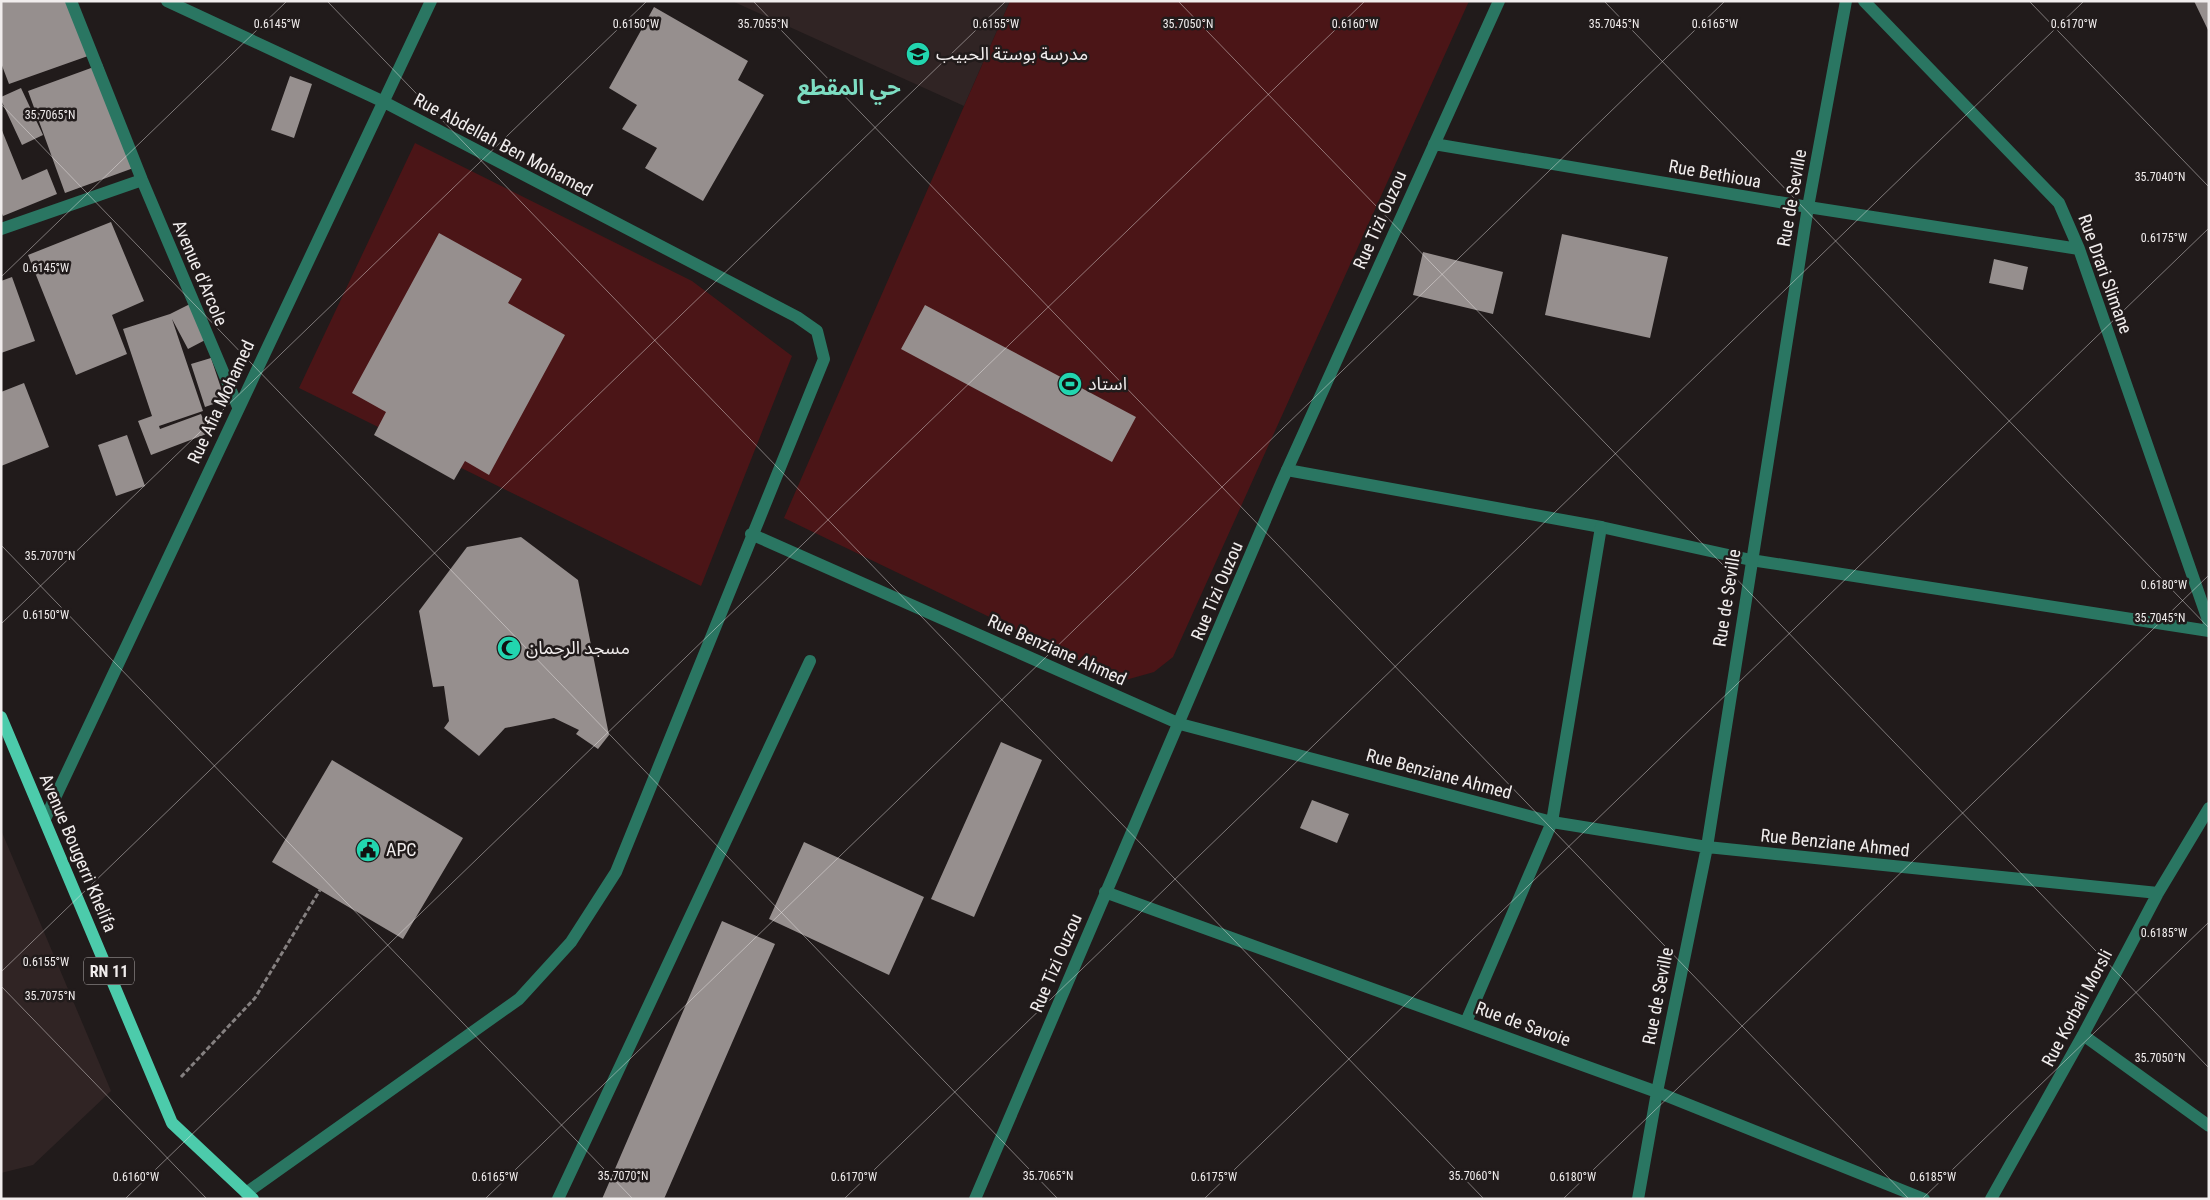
<svg xmlns="http://www.w3.org/2000/svg" width="2210" height="1200" font-family="'Roboto Condensed','Noto Sans Arabic',sans-serif">
	<rect width="100%" height="100%" fill="#211b1b"/>
	<path fill="#302424" d="M732,1H1010L964,106Z
		M1,830L111,1091L33,1165L1,1173Z"/>
	<path fill="#4b1517" d="M1010,1H1469L1173,657L1154,672L1122,681L784,518Z
		M415,143L692,281L792,356L701,586L299,388Z"/>
	<path fill="#968f8e" d="M1,1H68L88,56L9,84L1,63Z
		M2194,1H2209V32Z
		M654,7L748,61L738,80L764,95L703,201L645,168L657,148L622,129L637,105L609,88Z
		M102,64L139,166L65,193L28,91Z
		M290,76L312,84L294,138L271,130Z
		M21,88L43,135L22,145L1,100V97Z
		M1,128L22,180L47,169L57,194L3,216L1,211Z
		M111,222L144,301L112,315L127,354L76,375L28,255Z
		M439,233L522,279L508,303L565,335L489,475L465,461L454,480L374,435L386,412L352,393Z
		M1562,234L1668,257L1650,338L1545,315Z
		M1423,252L1503,272L1493,314L1413,295Z
		M1994,259L2028,267L2023,290L1989,283Z
		M12,277L35,341L1,353V281Z
		M190,304L209,338L188,349L172,319L203,411L159,426L160,429L201,414L209,433L151,455L138,421L152,416L123,329L170,314Z
		M925,305L1136,417L1112,462L901,349Z
		M211,358L225,400L205,407L191,364Z
		M24,383L49,447L1,466V392Z
		M127,435L145,486L116,496L98,445Z
		M521,537L578,580L609,735L598,749L576,734L579,730L554,718L505,728L479,756L444,728L449,721L444,686L433,687L419,611L467,547Z
		M1001,742L1042,760L974,917L931,899Z
		M332,760L463,838L403,939L272,862Z
		M1312,800L1349,814L1337,843L1300,828Z
		M804,842L924,897L889,975L769,919Z
		M722,921L775,944L664,1199H602Z"/>
	<g fill="none" stroke-linecap="round" stroke-linejoin="round">
		<path stroke="#858080" stroke-width="3" stroke-dasharray="5 2.5" stroke-linecap="butt" d="M181,1077L255,998L320,890"/>
		<path stroke="#2a7662" stroke-width="12" d="M1287,470L1601,527L1751,560L2209,631
			M558,1199L810,661"/>
		<path stroke="#2a7662" stroke-width="12" d="M71,1L142,180L238,407
			M167,1L384,102L797,317L817,331L824,359L616,872L571,942L519,999L246,1193
			M1864,1L2059,203L2079,249L2209,623
			M1434,144L1808,207L2079,249
			M1,229L142,180
			M751,534L1180,724L1552,822L1707,847L2158,893
			M45,819L431,1
			M1105,892L1657,1092L1924,1199
			M1466,1022L1552,822L1601,527
			M2083,1035L2209,1126
			M975,1199L1282,481L1499,1
			M1638,1199L1657,1092L1707,847L1808,207L1846,1
			M1991,1199L2083,1035L2158,893L2209,808"/>
		<path stroke="#4ccbab" stroke-width="12" d="M1,717L172,1123L253,1199"/>
	</g>
	<path fill="none" stroke="#f1eded" stroke-width="1" stroke-opacity="0.45" d="M327,1L1484,1199M753,1L1909,1199M1178,1L2209,1068M1604,1L2209,628M2029,1L2209,187M1,104L1058,1199M1,277L287,1M1,545L633,1199M1,624L647,1M1,972L1006,1M1,986L207,1199M125,1199L1365,1M485,1199L1725,1M844,1199L2084,1M1204,1199L2209,228M1563,1199L2209,575M1922,1199L2209,922"/>
	<defs>
		<g id="school-disc" transform="scale(1.25)"><circle r="9.5" fill="#22d5af" stroke="#211b1b"/><path d="M0-5L7-2L0 1L-7-2ZM-4 1L0 2.5L4 1V4Q0 6-4 4Z" fill="#111"/></g>
		<g id="stadium-disc" transform="scale(1.25)"><circle r="9.5" fill="#22d5af" stroke="#211b1b"/><path d="M0-5a6.5 5 0 1 0 0 10a6.5 5 0 1 0 0-10ZM-3.5-1.8h7v3.6h-7Z" fill="#111"/></g>
		<g id="mosque-disc" transform="scale(1.25)"><circle r="9.5" fill="#22d5af" stroke="#211b1b"/><path d="M3.5-4.9A6 6 0 1 0 3.5 4.9A5 5 0 1 1 3.5-4.9Z" fill="#111"/></g>
		<g id="civic-disc" transform="scale(1.25)"><circle r="9.5" fill="#22d5af" stroke="#211b1b"/><path d="M-.6-6.5H3V-4.5H.6V-3L4-1V1h2V6H-6V1h2V-1L-.6-3ZM-1.2 2.5V6h2.4V2.5Z" fill="#111"/></g>
	</defs>
	<g fill-rule="evenodd">
		<use href="#school-disc" x="918" y="54"/>
		<use href="#stadium-disc" x="1070" y="384"/>
		<use href="#mosque-disc" x="509" y="648"/>
		<use href="#civic-disc" x="368" y="850"/>
	</g>
	<g text-anchor="middle" stroke-width="5" stroke-linejoin="round" paint-order="stroke">
		<rect fill="#211b1b" stroke="#b3aeae" stroke-width="1" x="84" y="957.5" width="50" height="27" rx="4"/>
		<g font-size="16" font-weight="bold" fill="#f1eded">
			<text x="109" y="977">RN 11</text>
		</g>
		<g font-size="18" fill="#f1eded" stroke="#211b1b" text-anchor="start">
			<text x="936" y="60">مدرسة بوستة الحبيب</text>
			<text x="1088" y="390">استاد</text>
			<text x="526" y="654">مسجد الرحمان</text>
			<text x="386" y="856">APC</text>
		</g>
		<g font-size="18" fill="#f1eded" stroke="#211b1b">
			<text transform="translate(503 145) rotate(28)" y="6">Rue Abdellah Ben Mohamed</text>
			<text transform="translate(1715 174) rotate(10)" y="6">Rue Bethioua</text>
			<text transform="translate(1792 198) rotate(-80)" y="6">Rue de Seville</text>
			<text transform="translate(1380 220) rotate(-66)" y="6">Rue Tizi Ouzou</text>
			<text transform="translate(200 273) rotate(67)" y="6">Avenue d'Arcole</text>
			<text transform="translate(2105 274) rotate(70)" y="6">Rue Drari Slimane</text>
			<text transform="translate(221 402) rotate(-65)" y="6">Rue Afia Mohamed</text>
			<text transform="translate(1217 591) rotate(-67)" y="6">Rue Tizi Ouzou</text>
			<text transform="translate(1727 598) rotate(-81)" y="6">Rue de Seville</text>
			<text transform="translate(1057 650) rotate(24)" y="6">Rue Benziane Ahmed</text>
			<text transform="translate(1439 774) rotate(15)" y="6">Rue Benziane Ahmed</text>
			<text transform="translate(1835 843) rotate(6)" y="6">Rue Benziane Ahmed</text>
			<text transform="translate(78 853) rotate(67)" y="6">Avenue Bougerri Khelifa</text>
			<text transform="translate(1056 963) rotate(-67)" y="6">Rue Tizi Ouzou</text>
			<text transform="translate(1658 996) rotate(-79)" y="6">Rue de Seville</text>
			<text transform="translate(2077 1008) rotate(-62)" y="6">Rue Korbali Morsli</text>
			<text transform="translate(1523 1024) rotate(20)" y="6">Rue de Savoie</text>
		</g>
		<g font-size="22" font-weight="bold" fill="#7dddc2" stroke="#211b1b">
			<text x="849" y="95">حي المقطع</text>
		</g>
	</g>
	<g font-size="12" text-anchor="middle" fill="#f1eded" stroke="#211b1b" stroke-width="5" stroke-linejoin="round" paint-order="stroke">
		<text x="277" y="28">0.6145°W</text>
		<text x="636" y="28">0.6150°W</text>
		<text x="996" y="28">0.6155°W</text>
		<text x="1355" y="28">0.6160°W</text>
		<text x="1715" y="28">0.6165°W</text>
		<text x="2074" y="28">0.6170°W</text>
		<text x="763" y="28">35.7055°N</text>
		<text x="1188" y="28">35.7050°N</text>
		<text x="1614" y="28">35.7045°N</text>
		<text x="50" y="119">35.7065°N</text>
		<text x="2160" y="181">35.7040°N</text>
		<text x="2164" y="242">0.6175°W</text>
		<text x="46" y="272">0.6145°W</text>
		<text x="50" y="560">35.7070°N</text>
		<text x="2164" y="589">0.6180°W</text>
		<text x="46" y="619">0.6150°W</text>
		<text x="2160" y="622">35.7045°N</text>
		<text x="2164" y="937">0.6185°W</text>
		<text x="46" y="966">0.6155°W</text>
		<text x="50" y="1000">35.7075°N</text>
		<text x="2160" y="1062">35.7050°N</text>
		<text x="623" y="1180">35.7070°N</text>
		<text x="1048" y="1180">35.7065°N</text>
		<text x="1474" y="1180">35.7060°N</text>
		<text x="136" y="1181">0.6160°W</text>
		<text x="495" y="1181">0.6165°W</text>
		<text x="854" y="1181">0.6170°W</text>
		<text x="1214" y="1181">0.6175°W</text>
		<text x="1573" y="1181">0.6180°W</text>
		<text x="1933" y="1181">0.6185°W</text>
	</g>
	<rect width="2210" height="1200" fill="none" stroke="#f1eded" stroke-width="5"/>
</svg>
